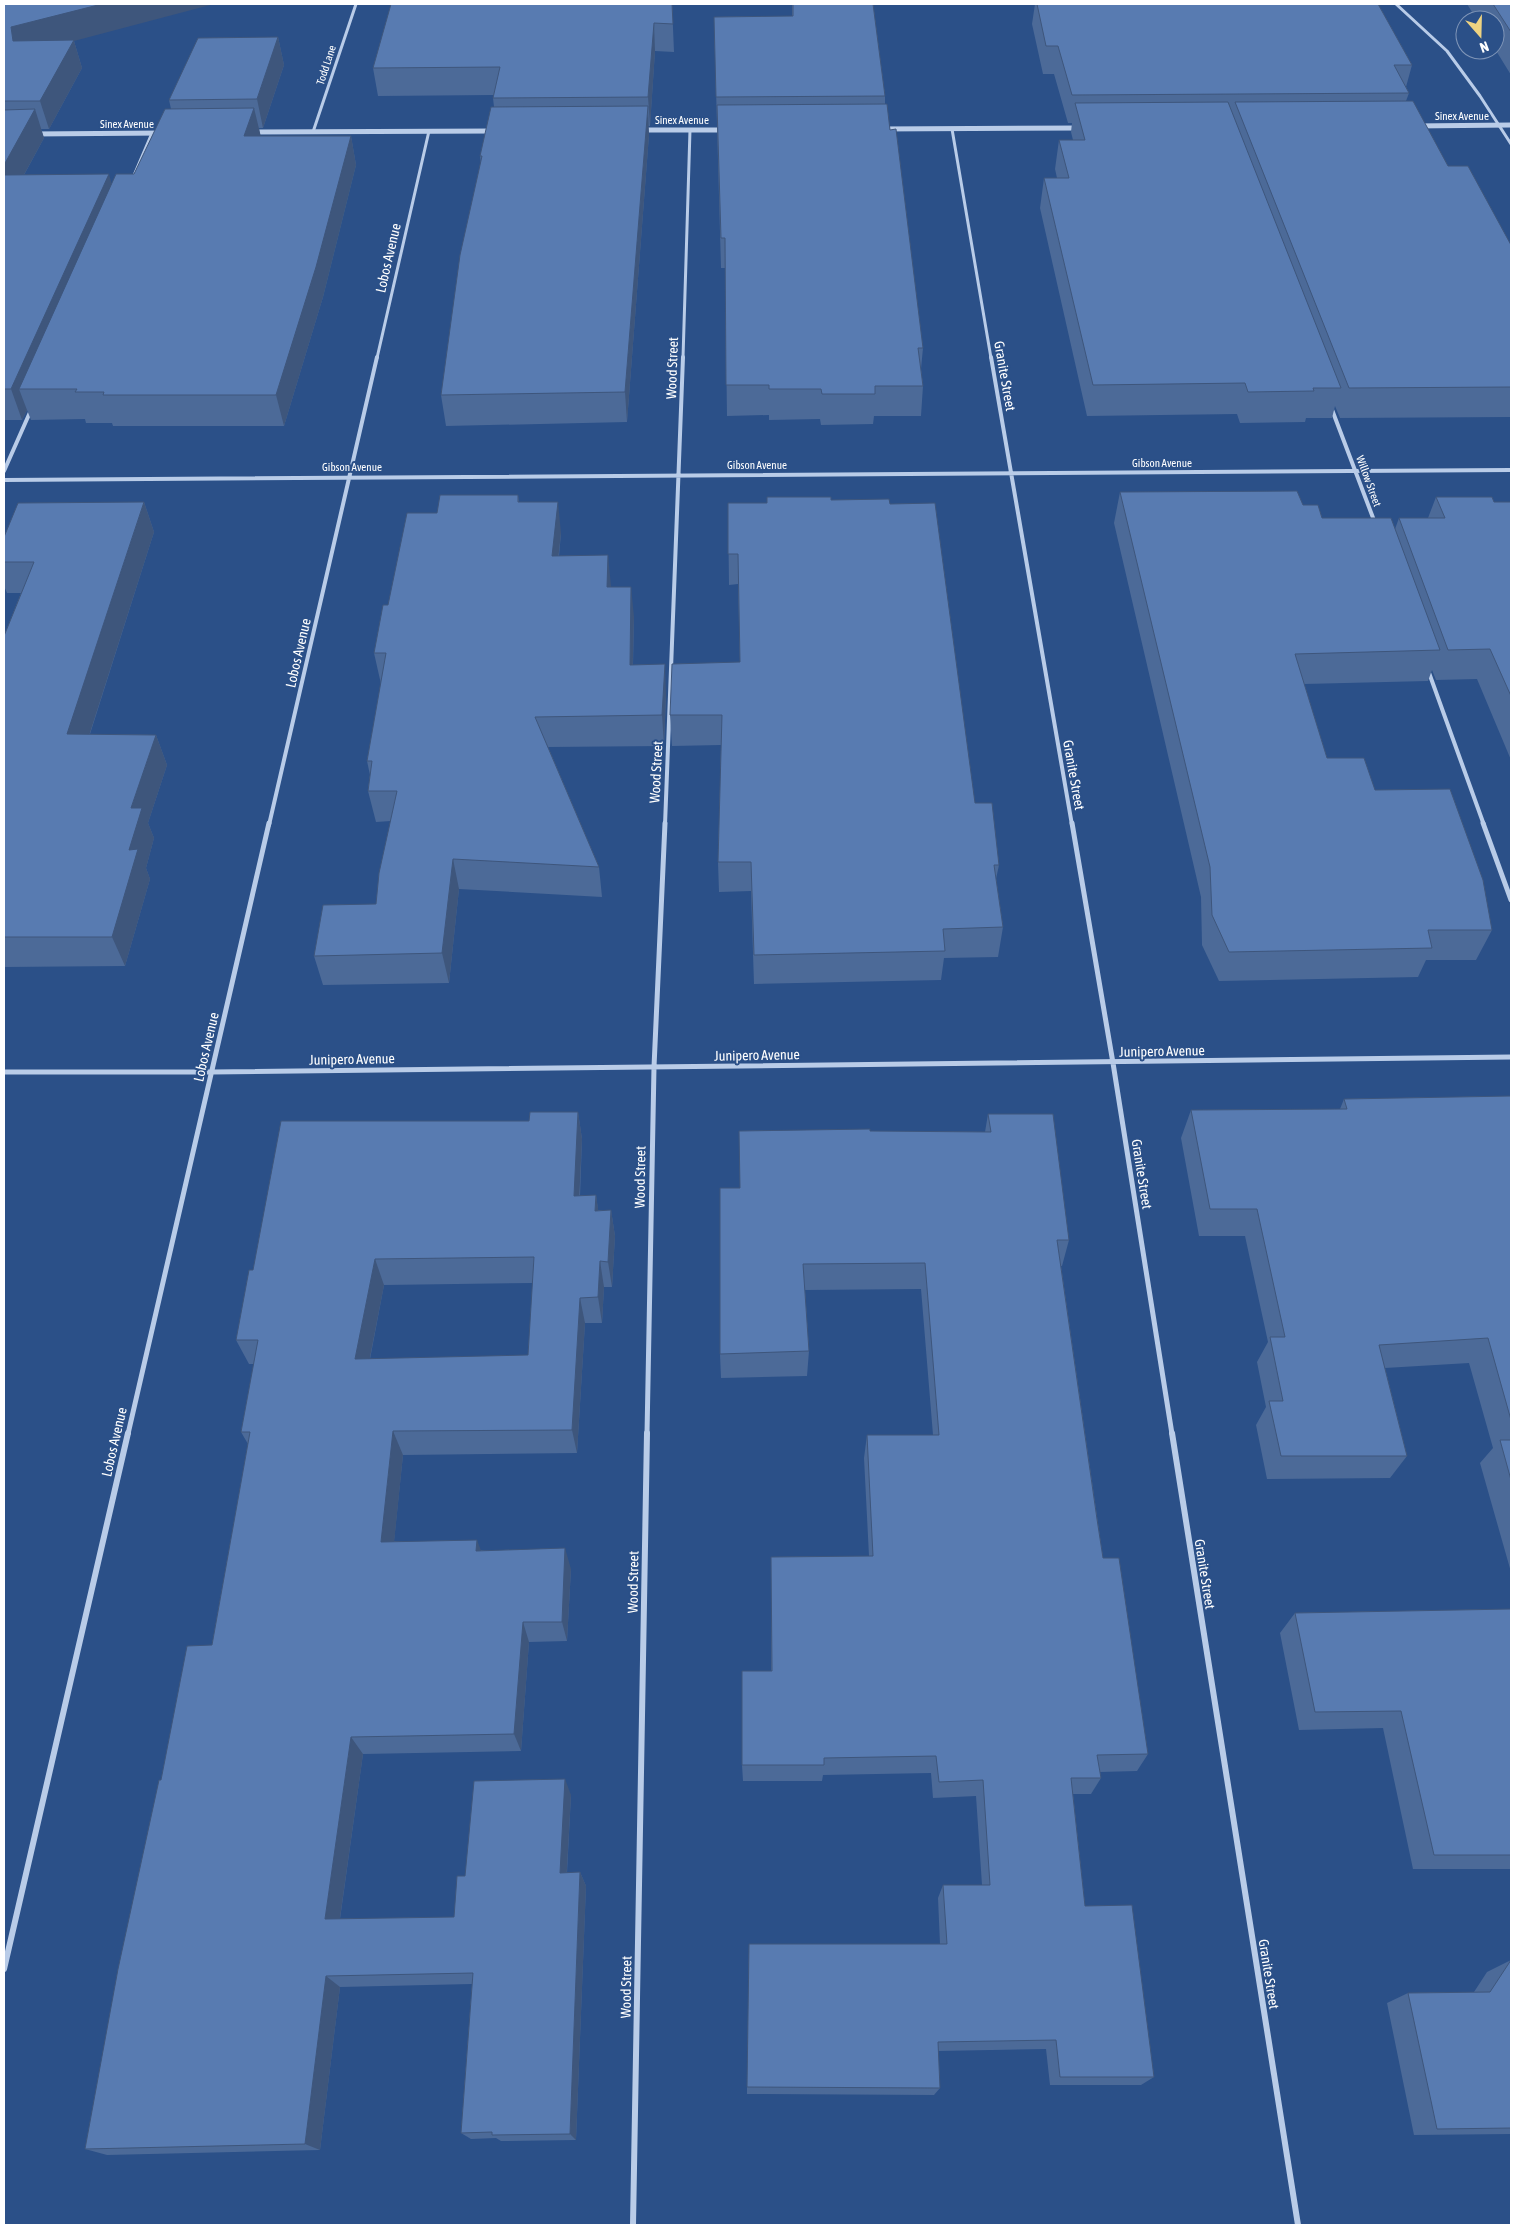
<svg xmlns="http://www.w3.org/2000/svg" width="1515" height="2229" font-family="'Asap Condensed',sans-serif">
	<rect width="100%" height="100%" fill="#2b5088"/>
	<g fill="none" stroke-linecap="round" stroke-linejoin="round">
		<path stroke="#b9cce8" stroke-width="3" d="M1396,4L1447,51L1480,96L1511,144
			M952,129L991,358
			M313,132L356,4
			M132,180L152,133
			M377,358L429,131
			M683,358L690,130"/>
		<path stroke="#b9cce8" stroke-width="4" d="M991,357L1072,825
			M1331,407L1375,523
			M4,471L31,410
			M4,480L1511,470
			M1428,670L1484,825
			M269,825L377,357
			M665,825L683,357"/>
		<path stroke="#b9cce8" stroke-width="5" d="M1072,823L1113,1063L1172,1434
			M1483,823L1511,900
			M4,1072H212L1511,1057
			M128,1434L269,823
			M647,1434L654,1067L665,823"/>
		<path stroke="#b9cce8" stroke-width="6" d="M1172,1433L1298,2225
			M4,1969L128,1433
			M633,2225L647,1433"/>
		<path stroke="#b9cce8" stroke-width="5" d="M1414,126L1511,125
			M879,129L1081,128
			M637,130H729
			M249,132L496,131
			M32,134L164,133"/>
	</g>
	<path fill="#4c6a98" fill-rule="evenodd" d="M4,4L74,41L82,68L49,129H41L44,138L24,175L112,185L134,174L171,109L169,100L278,37L284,65L263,128H259L260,136H351L356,165L323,297L284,426H113L112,423H86L85,419L31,420L27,410L22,420H4Z
		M672,4L674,52L655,51L650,126H648L649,135L627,422L446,426L441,395L481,164L480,156L494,107L493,98V95L378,96L373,68Z
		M792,4H873L885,96V104L890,130L923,348L921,369L923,386L921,416H874L873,424L821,425L820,419L769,420V415L727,416L725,268H721L714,17L792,16Z
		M1035,4H1378L1412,65L1406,87L1409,93L1406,101L1448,166L1511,245V417L1340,418L1335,406L1332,418H1306L1305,422L1240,423L1237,414L1087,416L1040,208L1044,178H1057L1055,169L1059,140H1073L1071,132L1072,123H1068L1054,74H1043L1032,24Z
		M1467,4H1511V75L1495,49V20H1477Z
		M1120,492L1303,505L1322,518L1395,529L1399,518H1428L1436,497L1494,502H1511V760L1477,679L1436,680L1432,670L1428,681L1304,684L1327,758L1375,790L1492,930L1476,960H1426L1418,977L1219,981L1202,945L1201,897L1114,523Z
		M518,495L519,502L561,533L559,556L611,587L634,617L633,665L666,695L664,746L548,747L599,867L602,897L459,889L449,983L323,985L314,956L376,904L391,821L376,822L368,791L370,775L367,761L381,684L374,653L388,605L437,513Z
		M831,500L890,504L975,803L999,865L996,879L1003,927L998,957L944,958L941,980L754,984L751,891L719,892L718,862L721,745L672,746L670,715L740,662L738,584L729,585L728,503H767Z
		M144,502L154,532L90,734L156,735L167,765L148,823L154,838L146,868L150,879L125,966L4,967V636L21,593H7L4,586V537Z
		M1511,1096V1572L1480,1463L1493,1448L1469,1363L1385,1368L1407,1456L1390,1478L1267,1479L1256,1425L1266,1407L1257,1362L1268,1342L1245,1236H1199L1181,1138L1191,1110L1340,1109L1344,1099Z
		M578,1112L582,1139L580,1196L596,1195L598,1210H611L615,1236L612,1287H604L602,1323H585L577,1453L403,1455L394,1541L481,1550L571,1569L567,1641L529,1642L521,1751L363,1754L340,1919L454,1917L465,1876L571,1795L567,1873L580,1872L586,1886L576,2140L501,2141L496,2138L471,2139L461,2133L472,1984L340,1987L320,2150L107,2155L85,2149L161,1780L212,1645L248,1444L241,1432L254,1364H249L236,1340L253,1270L529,1121ZM533,1283L528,1355L370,1359L384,1285Z
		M988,1114L1069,1240L1062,1266H1061L1103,1558L1148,1754L1137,1771L1100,1772L1101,1778L1091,1794H1073L1085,1906L1154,2077L1141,2085H1050L1046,2049L938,2051L940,2088L934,2095L747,2094V2087L940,1944L938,1898L943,1885H982L976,1796L933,1798L931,1773L823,1775L822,1781H743L742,1765L771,1671V1557L869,1556L864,1458L867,1435H933L921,1289L805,1290L809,1351L807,1376L721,1378L720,1354L740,1188L870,1131L985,1132Z
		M1511,1609V1869H1413L1383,1728L1299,1730L1280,1633L1295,1613Z
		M1511,1960V2134L1414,2135L1387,2003L1408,1993L1474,1992L1487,1972Z"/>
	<path fill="#3e567c" d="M102,4H214L74,41L82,68L49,129L40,101L13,41L11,27Z
		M654,23L655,51L650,126L648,97Z
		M278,37L284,65L263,128L257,99Z
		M648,106L649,135L627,422L625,392Z
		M254,108L261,137L244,136Z
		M35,109L44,138L8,204L4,191V165Z
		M351,136L356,165L323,297L284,426L276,395Z
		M109,174L117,204L19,389L27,410L22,420L11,389Z
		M144,502L154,532L80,764L67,734Z
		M558,502L561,533L555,587L552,556Z
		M608,555L611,586L610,617L607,587Z
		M631,587L634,617L632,695L630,665Z
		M665,664L666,695L664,746L662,715Z
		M156,735L167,765L148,823L154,838L146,868L150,879L125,966L112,937L129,850L131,808Z
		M453,859L459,889L449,983L442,953Z
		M578,1112L582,1139L578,1223L574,1196Z
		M596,1195L600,1222L595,1211Z
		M611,1210L615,1236L612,1287L608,1262Z
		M375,1259L384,1285L365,1383L355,1359Z
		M600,1261L604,1287L602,1323L598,1297Z
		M580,1298L585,1323L577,1453L572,1430Z
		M393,1431L403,1455L392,1563L381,1542Z
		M477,1540L485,1561L476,1551Z
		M565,1548L571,1569L567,1641L562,1622Z
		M523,1622L529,1642L521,1751L514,1734Z
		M351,1737L363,1754L338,1932L325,1919Z
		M565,1779L571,1795L566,1886L560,1873Z
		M580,1872L586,1886L576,2140L570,2134Z
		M326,1976L340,1987L320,2150L305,2144Z"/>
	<path fill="#587bb1" stroke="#3e567c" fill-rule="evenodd" d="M4,4H102L11,27L13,41L74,40L40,101H4Z
		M391,4H672L673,24L654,23L648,97L493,98L500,67L373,68Z
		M793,4H873L885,96L716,97L714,17L793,16Z
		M1037,4H1378L1412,65H1394L1409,93L1072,95L1058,46H1046Z
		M1493,4H1511V32Z
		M278,37L257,99L169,100L198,38Z
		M1413,101L1448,166H1468L1511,245V387L1349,388L1235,102Z
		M1228,102L1341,388H1313L1314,391L1248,392L1245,383L1093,385L1044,178H1069L1059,140H1085L1075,103Z
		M887,104L890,130L896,129L923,348H918L923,386H875V394H822L821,389H769V385H726L725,238H721L717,105Z
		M648,106L625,392L441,395L460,255L482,156H480L491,107Z
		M254,108L244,136H351L316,267L276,395H103L104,392H75L77,389H19L116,174H134L165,109Z
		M35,109L4,165V110Z
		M109,174L11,389H4V175Z
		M1297,491L1303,505H1318L1322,518H1391L1440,650L1295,654L1327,758H1364L1375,790L1450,789L1483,880L1492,930H1428L1432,948L1229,952L1212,915L1210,867L1120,492Z
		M440,495H518V502H558L552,556L608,555L607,587H631L630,665L665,664L662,715L535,717L599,867L453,859L442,953L314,956L323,905L376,904L379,873L397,791H368L372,761H367L386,653H374L383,605H388L407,513H437Z
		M767,497H831V500L889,499L890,504L935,503L975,803H992L999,865H994L1003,927L943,929L945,951L754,955L751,862H718L722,715H670L672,664L740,662L738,554H728V503H767Z
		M1436,497H1492L1494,502H1511V696L1490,649L1448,650L1399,518H1445Z
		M144,502L67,734L156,735L131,808H142L129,850L138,849L112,937H4V636L34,562H4V537L18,503Z
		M1511,1096V1420L1488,1338L1379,1345L1407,1456H1281L1269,1401H1283L1270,1337H1285L1257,1209H1210L1191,1110L1347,1109L1344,1099Z
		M530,1112H578L574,1196L596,1195L595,1211L611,1210L608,1262L600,1261L598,1297L580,1298L572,1430L393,1431L381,1542L477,1540L476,1551L565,1548L562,1622H523L514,1734L351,1737L325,1919L454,1917L457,1876H465L474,1781L565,1779L560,1873L580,1872L570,2134L492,2135V2132L461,2133L473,1973L326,1976L305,2144L85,2149L118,1969L159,1780H161L187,1646L212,1645L250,1432H241L258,1340H236L249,1270H253L281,1121H529ZM534,1257L528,1355L355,1359L375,1259Z
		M988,1114H1053L1069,1240H1057L1097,1519L1103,1558H1119L1148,1754L1097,1755L1101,1778H1071L1085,1906L1132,1905L1154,2077H1060L1056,2040L938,2042L940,2088L747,2087L749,1944H947L943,1885H990L983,1780L939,1782L936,1756L824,1758V1765H742V1671H772L771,1557L873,1556L867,1435H939L925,1263L803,1264L809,1351L720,1354V1188H740L739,1131L870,1129V1131L991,1132Z
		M1500,1440H1511V1480Z
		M1511,1609V1855H1434L1401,1711L1315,1712L1295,1613Z
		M1511,1960V2128L1437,2129L1408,1993L1490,1992Z"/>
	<g text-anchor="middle" stroke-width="4" stroke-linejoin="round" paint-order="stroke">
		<g font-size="11" fill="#fff" stroke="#2b5088">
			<text transform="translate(326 65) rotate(-72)" y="4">Todd Lane</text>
			<text x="1462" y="120">Sinex Avenue</text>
			<text x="682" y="124">Sinex Avenue</text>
			<text x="127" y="128">Sinex Avenue</text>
			<text x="1162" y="467">Gibson Avenue</text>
			<text x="757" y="469">Gibson Avenue</text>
			<text x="352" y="471">Gibson Avenue</text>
			<text transform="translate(1369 481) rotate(70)" y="4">Willow Street</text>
		</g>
		<g font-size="14" fill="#fff" stroke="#2b5088">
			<text transform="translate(388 258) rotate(-77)" y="5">Lobos Avenue</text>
			<text transform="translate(672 368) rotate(-88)" y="5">Wood Street</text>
			<text transform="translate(1005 376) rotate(80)" y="5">Granite Street</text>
			<text transform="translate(298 653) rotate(-77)" y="5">Lobos Avenue</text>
			<text transform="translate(656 772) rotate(-87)" y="5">Wood Street</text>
			<text transform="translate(1074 775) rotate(80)" y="5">Granite Street</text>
			<text transform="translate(206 1047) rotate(-77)" y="5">Lobos Avenue</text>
			<text transform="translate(1162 1051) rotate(-1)" y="5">Junipero Avenue</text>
			<text transform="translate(757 1055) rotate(-1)" y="5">Junipero Avenue</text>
			<text transform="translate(352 1059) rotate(-1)" y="5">Junipero Avenue</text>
			<text transform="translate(1142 1174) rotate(81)" y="5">Granite Street</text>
			<text transform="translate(640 1177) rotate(-89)" y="5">Wood Street</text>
			<text transform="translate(114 1442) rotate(-77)" y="5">Lobos Avenue</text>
			<text transform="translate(1205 1574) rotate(81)" y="5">Granite Street</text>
			<text transform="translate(633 1582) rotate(-89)" y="5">Wood Street</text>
			<text transform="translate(1269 1974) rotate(81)" y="5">Granite Street</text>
			<text transform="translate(626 1987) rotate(-89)" y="5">Wood Street</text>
		</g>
	</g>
	<rect width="1515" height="2229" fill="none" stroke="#ffffff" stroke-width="10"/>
	<g transform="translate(1480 35) rotate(160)"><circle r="24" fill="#2b5088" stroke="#8096b8"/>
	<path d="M0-4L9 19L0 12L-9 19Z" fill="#eed381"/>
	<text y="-8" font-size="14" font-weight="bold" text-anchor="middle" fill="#ffffff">N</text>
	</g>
</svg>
